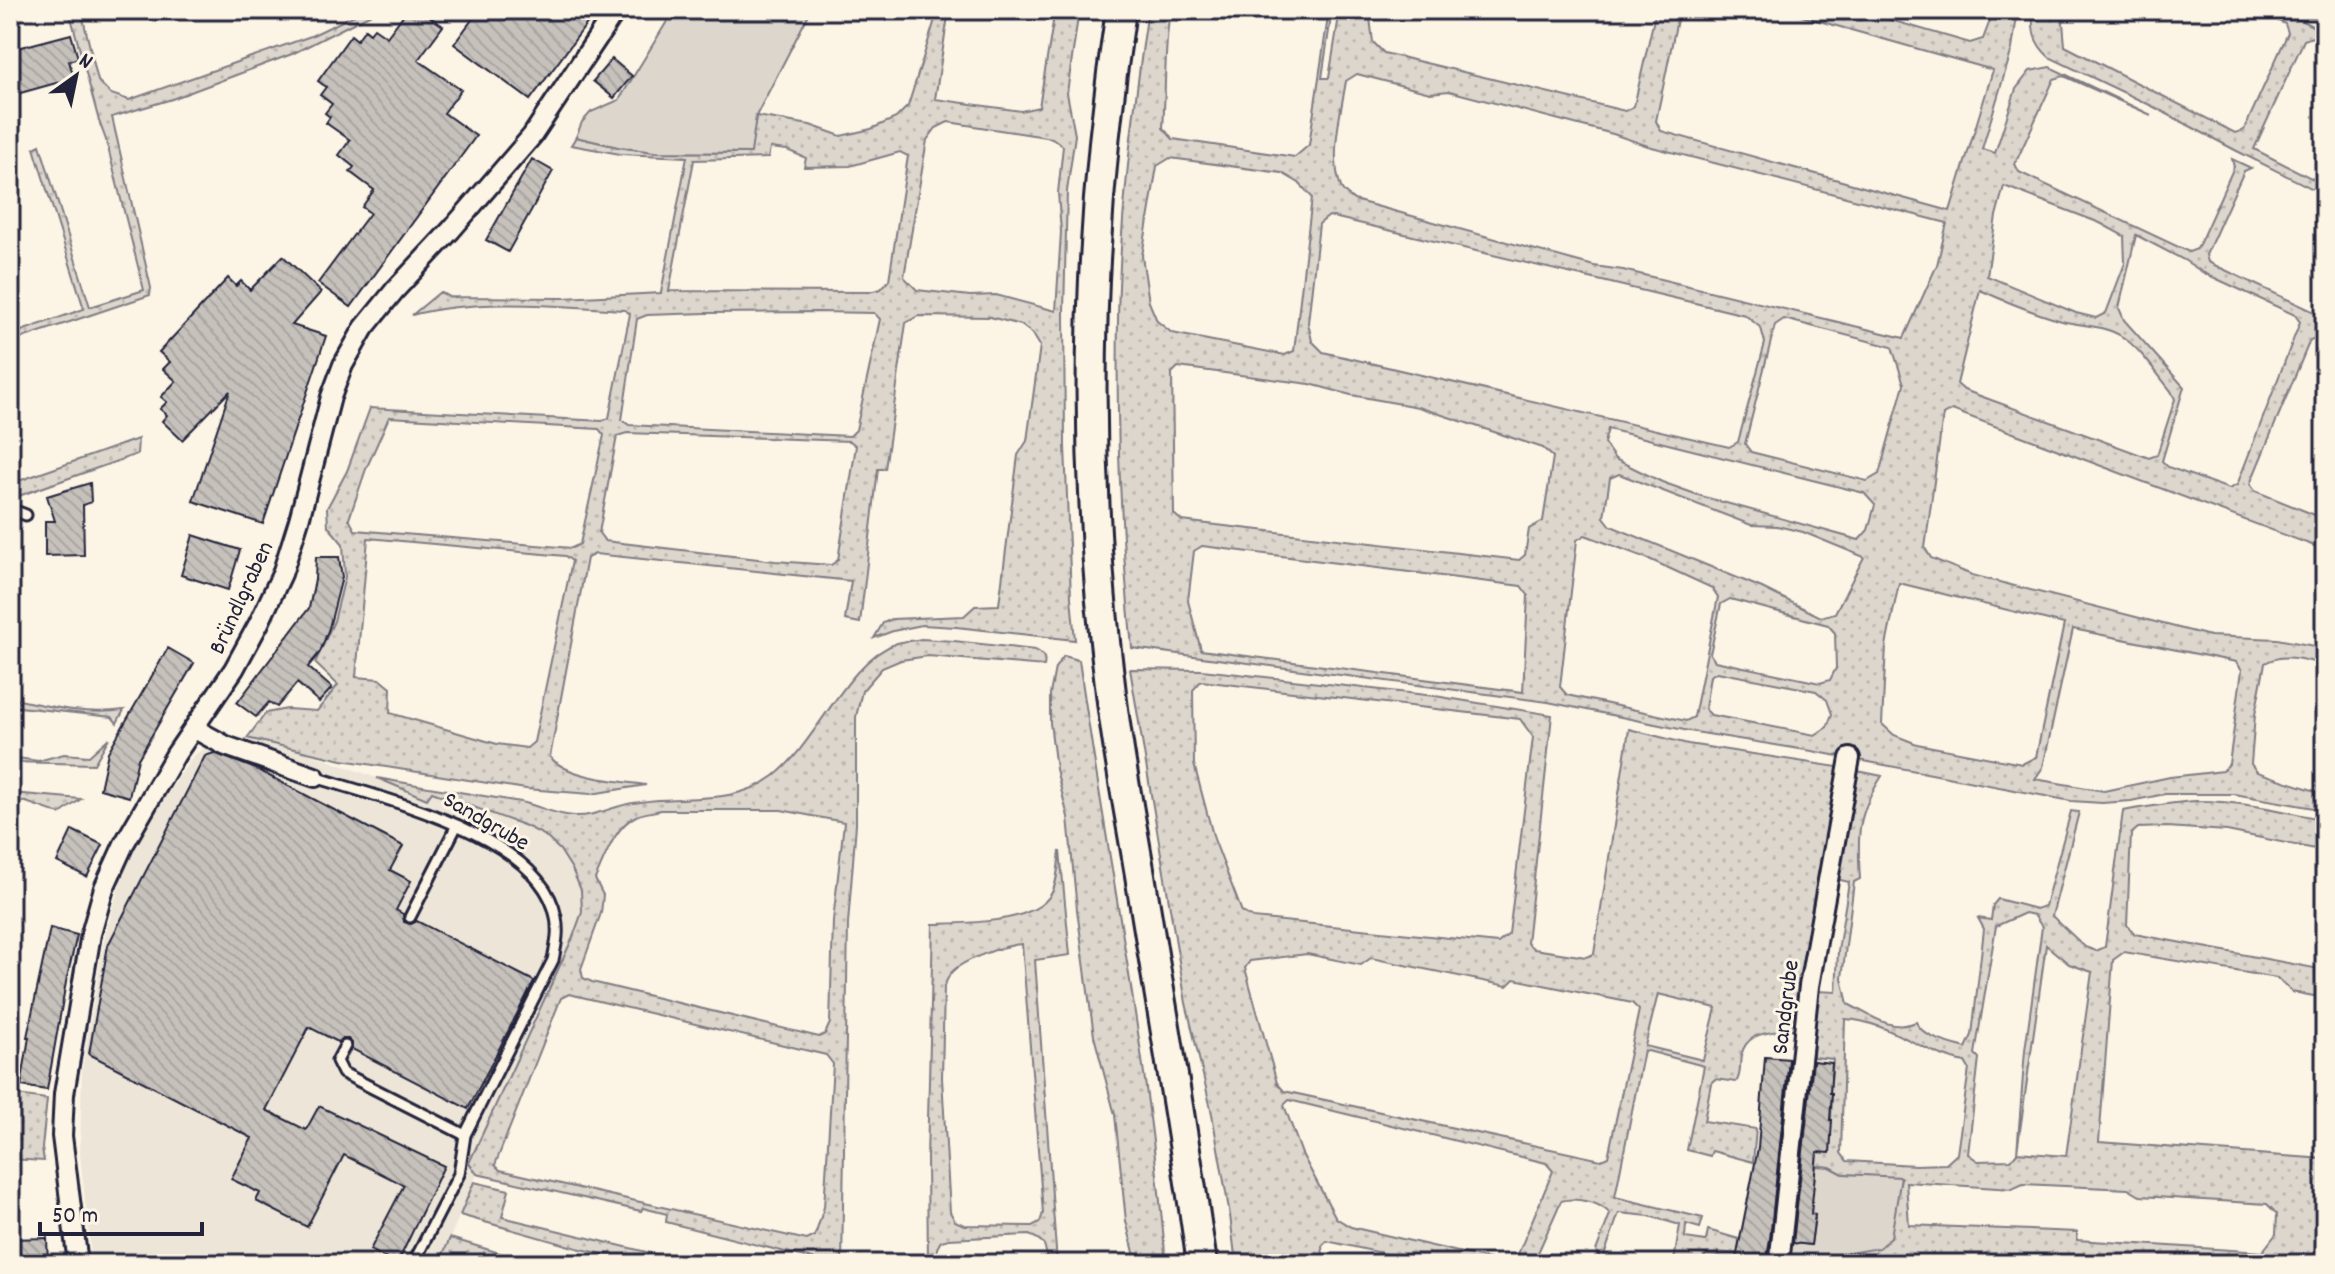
<svg xmlns="http://www.w3.org/2000/svg" width="2335" height="1274" font-family="Dekko,sans-serif">
	<defs>
		<pattern id="grass-dots" width="8" height="8" patternUnits="userSpaceOnUse" patternTransform="scale(2)"><rect width="8" height="8" fill="#dcd6cc"/><path d="M2 2h.1M6 6h.1" fill="none" stroke="#bcb7b0" stroke-width="1.8" stroke-linecap="round"/></pattern>
		<pattern id="building-back-hatch" width="6" height="6" patternUnits="userSpaceOnUse" patternTransform="scale(2)"><rect width="6" height="6" fill="#c6c1bb"/><path d="M-1 5l2 2M0 0l6 6M5-1l2 2" fill="none" stroke="#aaa6a2"/></pattern>
	</defs>
	<rect width="100%" height="100%" fill="#fcf5e5"/>
	<filter id="ink" filterUnits="userSpaceOnUse"><feTurbulence type="fractalNoise" baseFrequency=".0125" numOctaves="2"/><feDisplacementMap in="SourceGraphic" scale="16" xChannelSelector="R" yChannelSelector="G"/><feConvolveMatrix kernelMatrix="1 2 1 2 8 2 1 2 1" color-interpolation-filters="sRGB"/></filter>
	<g filter="url(#ink)">
		<path fill="#ece5d8" d="M220,738H247L305,752L377,778L426,799L431,792L525,826L544,835L560,850L572,869L581,890L582,912L573,937L469,1163L477,1174L441,1259L462,1264H311L229,1254L224,1264H92L80,1154L82,1070L105,935L123,873L153,815L193,756Z"/>
		<path fill="url(#grass-dots)" stroke="#7f7c84" stroke-width="2" fill-rule="evenodd" d="M69,10H81L98,81L111,94L129,100L311,36L365,10H379L292,54L172,99L112,117L151,288L150,295L10,342V335L84,309L34,148L40,145L90,307L144,290L106,140L99,121Z
			M938,10H949L935,99L1021,111L1039,107L1055,10H1079L1067,93L1075,135L1067,191L1064,312L1065,446L1071,597L1075,640L956,627L922,625L893,631L874,638L883,623L892,619L964,616L975,606L999,605L1018,455L1027,441L1040,346L1033,334L1021,325L990,317L918,316L906,323L885,469H878L860,623L845,620L851,581L595,554L587,558L550,757C568,778 618,781 646,785L591,794L526,789L342,760L247,738L266,713L287,709L317,711L338,685L315,663L334,621L345,577L343,544L328,526L327,508L347,471L370,408L602,421L609,418L630,314L625,310C557,306 479,298 412,315L440,292L449,297L563,298L661,293L687,157L620,154L571,145L576,137L618,147L654,152L750,153L756,116L810,125L841,136L871,129L896,118L908,106ZM948,122L1052,138L1063,146L1058,193L1061,232L1056,311L996,295L970,296L917,290L904,277L927,140L936,128ZM770,148L787,150L806,158L804,167L850,166L900,152L908,156L889,280L881,289L869,292L669,291L694,160L768,158ZM818,312L874,313L880,319L856,430L850,436L629,425L622,420L637,319L647,315L706,313ZM389,417L599,429L604,435L580,544L572,548L355,530L349,519L366,469ZM627,433L850,441L856,446L838,560L831,565L775,561L605,541L599,533L617,436ZM368,538L565,556L572,561L534,742L527,748L497,744L390,713L391,688L380,679L356,677Z
			M1148,10H1170C1164,49 1166,89 1163,128L1173,139L1295,157L1309,145L1329,10H1332L1322,78H1329L1340,10H1369L1373,42L1384,53L1625,111L1634,106L1656,10H1679L1656,121L1661,131L1950,211L1993,70L1780,10H1856L1970,43L1983,39L1994,10H2018L2012,49L1982,149L1995,153L2016,89L2030,71L2050,67L2151,115L2064,76L2054,79L2015,164L2019,172L2189,252L2197,249L2234,167L2232,159L2251,168L2244,171L2206,255L2208,262L2325,317V341L2316,338L2310,340L2250,484L2255,491L2325,519V550L1952,410L1943,415L1925,548L1931,558L1972,575L2210,636L2277,639L2325,648V665C2304,660 2284,652 2265,663L2255,715L2251,764L2257,772L2325,794V810L2234,794H2165L2131,801L2102,803L2071,801L1812,751L1689,731L1548,702L1132,648C1121,539 1116,429 1118,319C1120,216 1133,112 1148,10ZM1357,74L1430,93L1449,91L1613,134L1648,146L1947,223L1937,265L1904,338L1623,270L1594,266L1354,200C1349,196 1343,193 1341,187C1329,157 1341,112 1346,81ZM1170,158L1282,173L1299,183L1312,197L1294,351L1285,355L1172,333L1157,321L1149,302L1142,256L1157,166ZM2004,186L2100,223L2124,236L2125,263L2106,313L2096,318L2076,313L1987,276L1996,216ZM1329,216L1745,315L1761,328L1765,343L1738,442L1729,447L1323,352L1312,341L1308,323L1319,224ZM2136,235L2184,260L2204,273L2295,315L2300,322L2237,485L2229,489L2168,467L2162,461L2184,387L2124,320L2119,308ZM1980,290C2007,302 2033,313 2062,321C2080,326 2104,325 2121,336C2139,347 2157,374 2171,391L2175,399L2157,455L2149,458L1964,390L1957,384ZM1784,319L1892,347L1904,384L1879,474L1867,481L1751,452L1745,444L1775,325ZM1178,367L1310,384L1351,395L1418,407L1543,448L1553,457L1543,521L1529,529L1525,555L1519,560L1182,521L1174,514L1172,373ZM1608,429L1864,493L1875,505L1868,530L1859,540L1701,496L1662,482L1615,459L1604,443ZM1619,474L1751,525L1777,526L1803,532L1864,557L1835,613L1821,617L1762,588L1611,526L1604,517L1610,478ZM1585,535L1649,559L1712,588L1718,597L1694,717L1686,721L1567,695L1560,687L1577,540ZM1202,546L1521,586L1528,595L1523,692L1201,650L1188,601L1194,551ZM1899,583L2064,624L2036,757L2022,764L1917,744L1894,735L1882,724L1886,646ZM1730,599L1828,625L1835,633L1836,668L1830,680L1820,683L1715,661L1710,654L1721,604ZM2073,629L2236,662L2242,670L2229,764L2223,771L2170,777L2104,791L2035,779L2043,767ZM1717,672L1816,691L1827,700L1832,714L1827,727L1815,735L1711,715L1705,709L1710,676Z
			M2033,10H2062L2065,46L2235,133L2244,130L2288,33L2285,24L2255,10H2279L2325,32V41L2315,36L2304,40L2254,149L2325,185V195L2235,150L2154,107L2049,57C2033,42 2032,31 2033,10Z
			M138,439L137,454L10,499V484Z
			M921,639L954,641L1035,650C1043,654 1046,657 1044,666L928,656L901,660L882,668L862,691L856,717V824L848,924L842,1264H817V1260L666,1222L667,1214L643,1208L641,1211L477,1174L469,1163L573,937L582,912L581,890L572,869L560,850L544,835L526,826L432,792L427,799L377,778C425,787 473,794 521,802C539,806 555,815 574,816C595,817 613,806 633,803C680,794 733,807 774,776C818,742 846,661 897,643C904,641 914,641 921,639ZM661,810H781L844,822L833,921L830,1023L825,1034L819,1037L592,982L583,978L581,969L601,913L603,895L595,879C605,858 614,827 636,816C643,813 653,812 661,810ZM569,994L826,1055L833,1064L824,1207L815,1236L807,1240L500,1170L495,1165L561,998Z
			M1064,656L1079,660C1108,862 1149,1061 1166,1264H1137L1126,1221L1115,1115L1094,1036L1077,910L1068,817L1056,769L1050,723V694L1055,668Z
			M1130,669L1202,670L1435,696L1552,715L1527,943L1534,949L1586,957L1594,954L1629,729L1688,744L1844,768L1796,1028C1775,1034 1747,1028 1741,1056C1739,1066 1742,1074 1736,1082L1715,1079L1711,1083L1704,1121L1756,1129L1753,1162L1712,1151L1710,1156L1687,1150L1704,1066L1644,1050L1615,1197L1703,1218L1700,1228L1686,1224L1685,1238L1706,1241L1708,1230L1739,1239L1738,1254L1718,1252V1256L1705,1255L1704,1264H1596L1599,1256L1596,1251L1610,1214C1601,1202 1575,1197 1561,1201L1533,1264H1432L1327,1241L1322,1246L1324,1264H1236L1230,1215L1211,1109L1186,1003ZM1201,681L1520,719L1533,737L1509,934L1498,943L1253,918L1242,912L1214,839L1194,764L1193,690ZM1307,954L1361,965L1371,958L1507,986L1514,979L1632,1003L1639,1010L1608,1157L1601,1160L1284,1091L1277,1083L1245,968L1250,961ZM1658,994L1716,1008L1703,1060L1645,1046ZM1289,1100L1546,1163L1553,1171L1516,1259L1505,1263L1351,1227L1336,1218L1302,1154L1284,1105ZM1619,1213L1649,1216L1680,1225L1674,1261L1601,1264Z
			M10,698C48,706 86,716 124,710L117,723L112,717L10,706Z
			M109,738L94,764L10,762V757L38,761L64,754L89,756Z
			M1853,770L1882,776C1857,815 1857,834 1860,879L1854,882L1842,978L1848,1004C1870,1015 1892,1033 1916,1022C1924,1039 1949,1043 1966,1048L1972,1035L1984,929L1978,918L1991,920L1993,905L1998,899L2036,909L2045,906L2071,811L2079,812L2052,916L2085,947L2096,951L2105,947L2123,811C2148,807 2172,802 2197,801C2240,801 2283,811 2325,820V851L2227,831L2167,827L2138,828L2131,834L2127,925L2135,934L2325,970V998L2292,992L2277,978L2124,952L2113,960L2099,1142L2325,1159V1264H2032L1952,1257L1886,1256L1831,1264H1788L1901,1178L1843,1174L1830,1167L1816,1166L1817,1152H1830L1832,1093H1830L1833,1059L1813,1057L1817,991L1836,992L1838,951L1849,882L1836,879ZM2025,913L2034,915L2042,927L2025,1050L2017,1153L2011,1160L1978,1161L1968,1154L1979,1058L1975,1054L1996,926ZM2046,945L2069,964L2092,972L2066,1156L2017,1152ZM1845,1019C1888,1021 1923,1054 1965,1062L1969,1069L1957,1154L1946,1164L1915,1165L1847,1161L1841,1153ZM1906,1182L2012,1189L2023,1184L2128,1189L2140,1196L2267,1204L2277,1214L2276,1234L2262,1252L2077,1240V1232L1909,1225Z
			M10,791L12,793L81,799L60,814L26,802L10,801Z
			M1060,851L1070,955L1035,960L1057,1264H1047C1046,1246 1046,1241 1029,1235L949,1239L941,1241L937,1248V1264H928L927,1159L933,924C964,923 1034,924 1051,894C1058,883 1058,864 1060,851ZM1022,944L1043,1213L1040,1222L1032,1226L964,1225L955,1221L950,1212L942,1078L944,986C946,982 948,978 950,974C961,960 1005,945 1022,944Z
			M10,1094L47,1099L42,1148L44,1161L10,1159Z
			M474,1182L509,1190L502,1217L696,1264H646L577,1248L460,1215Z
			M450,1238L536,1264H498L473,1259L472,1264L441,1259Z"/>
		<path fill="#dcd6cc" stroke="#7f7c84" stroke-width="2" d="M674,10H811L756,116L751,153L654,152L618,147L576,137L582,122L591,112L619,100Z
			M1816,1166L1830,1167L1843,1174L1901,1177L1891,1237L1879,1248L1788,1263L1791,1242L1811,1245L1815,1215L1810,1214Z"/>
		<path fill="url(#building-back-hatch)" stroke="#22223b" stroke-width="2" d="M407,10H420L443,26L418,60L461,90L444,113L476,136L351,307L318,283L370,213L362,207L374,190L350,172L354,167L339,155L350,140L326,123L330,117L325,113L332,104L320,95L326,87L318,81L351,35L357,40L365,29L370,33L374,28L387,37Z
			M486,10H597L530,100L454,44L474,17Z
			M71,34L78,58L69,61L74,78L10,96V50Z
			M612,59L632,76L614,98L593,81Z
			M532,159L553,171L508,252L486,240Z
			M283,256L321,292L292,325L326,336L263,524L193,501L230,391L182,440L162,421L167,415L160,409L167,402L161,397L176,381L163,369L170,362L159,352L228,278L236,286L241,281L250,290Z
			M90,483L91,502L83,505L84,555L45,556V521H55L47,496Z
			M193,535L240,550L228,590L181,575Z
			M316,557H339L342,577L329,628L320,652L308,667L332,688L319,702L297,683L277,707L269,702L256,717L237,703L309,608L315,580Z
			M168,648L194,663L138,759L129,797L100,789L108,752Z
			M214,753L256,769L403,846L390,870L411,881L396,910L403,914L404,922L411,924L417,921L534,981L468,1109L352,1049V1043L348,1039H342L338,1042L309,1027L266,1110L306,1130L319,1106L444,1166L397,1264L370,1250L404,1185L344,1155L307,1227L256,1201L260,1193L231,1179L252,1138L89,1054L108,945L205,756Z
			M72,830L103,845L87,877L57,862Z
			M50,928L77,935L66,982L47,1090L21,1086L29,1037H27Z
			M1765,1057L1789,1059L1770,1239L1766,1264H1735L1758,1148Z
			M1813,1061L1832,1063L1830,1093H1832L1830,1120H1832L1830,1153L1817,1152L1811,1214L1815,1215L1811,1245L1793,1243Z
			M47,1238L48,1264H10V1239Z"/>
		<g fill="none" stroke-linecap="round" stroke-linejoin="round">
			<g stroke="#22223b" stroke-width="15">
				<path id="service" d="M10,509L26,515
					M315,777C383,799 541,835 556,917C559,933 556,945 553,960L465,1135L459,1174L413,1264
					M410,917L457,825
					M345,1046L337,1061L343,1073L465,1135"/>
			</g>
			<g stroke="#22223b" stroke-width="24">
				<path id="minor" d="M195,729L226,746L315,777
					M78,1264L62,1136L64,1094L91,934L104,888L124,844L176,754L234,669L259,623L282,574L299,520L331,397L343,365L364,328L395,290L451,230L532,136L616,10
					M1779,1264L1809,986L1850,758"/>
			</g>
			<g stroke="#22223b" stroke-width="34">
				<path id="primary" d="M1121,10C1086,236 1082,467 1111,693C1118,754 1130,815 1140,875C1161,1005 1184,1134 1202,1264"/>
			</g>
			<use href="#service" stroke="#fcf5e5" stroke-width="9"/>
			<use href="#minor" stroke="#fcf5e5" stroke-width="18"/>
			<use href="#primary" stroke="#fcf5e5" stroke-width="28"/>
		</g>
	</g>
	<g text-anchor="middle" stroke-width="6" stroke-linejoin="round" paint-order="stroke">
		<g font-size="24" fill="#22223b" stroke="#fcf5e5">
			<text transform="translate(240 597) rotate(-65)" y="8">Bründlgraben</text>
			<text transform="translate(487 820) rotate(30)" y="8">Sandgrube</text>
			<text transform="translate(1784 1007) rotate(-83)" y="8">Sandgrube</text>
		</g>
	</g>
	<rect width="2335" height="1274" fill="none" stroke="#fcf5e5" stroke-width="40"/>
	<rect x="20" y="20" width="2295" height="1234" fill="none" stroke="#22223b" stroke-width="3" filter="url(#ink)"/>
	<g transform="translate(76 76) rotate(33)" stroke="#fcf5e5" stroke-width="6" paint-order="stroke">
	<path d="M0-6L14 30L0 20L-14 30Z" fill="#22223b"/>
	<text y="-12" font-size="22" font-weight="bold" text-anchor="middle" fill="#22223b">N</text>
	</g>
	<path d="M40 1222v12h162v-12" fill="none" stroke="#22223b" stroke-width="4"/>
	<text x="52" y="1222" font-size="24" fill="#22223b" stroke="#fcf5e5" stroke-width="6" paint-order="stroke">50 m</text>
</svg>
